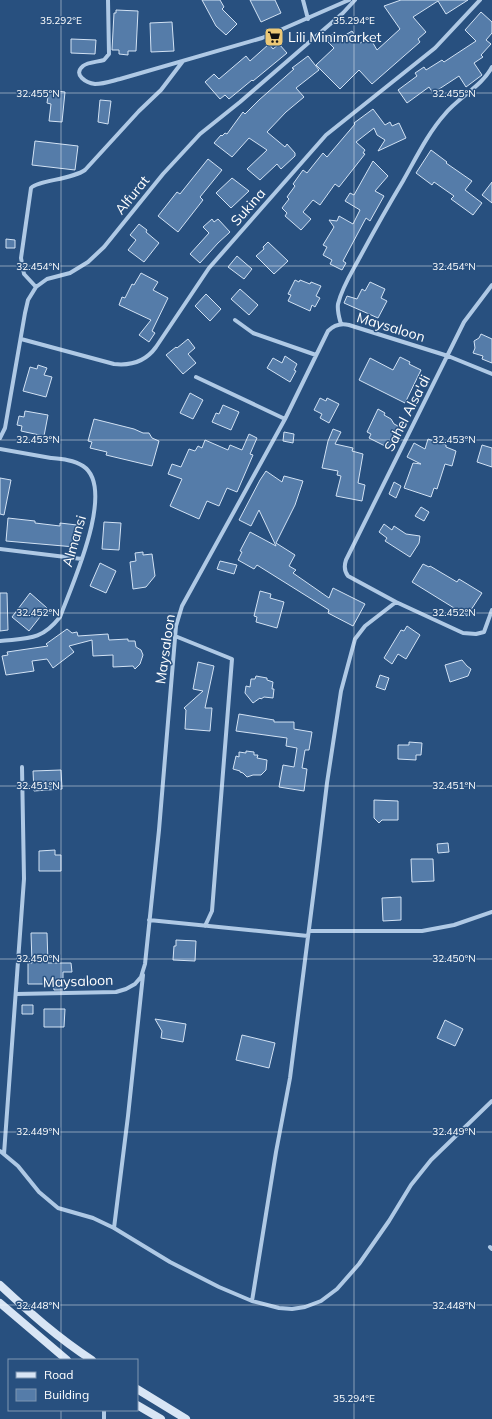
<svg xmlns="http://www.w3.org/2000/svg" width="492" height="1419" font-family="Mulish,sans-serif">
	<rect width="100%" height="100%" fill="#28507f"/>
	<path fill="#557ca9" stroke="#d2e2f4" d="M202,0H220L224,7L222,9L237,24L226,35L216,26Z
		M250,0H275L281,13L261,22Z
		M401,0H468L446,14L438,1L413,17L426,32L418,39L420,42L372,84L359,70L340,89L316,65L334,48L326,40L332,34L337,40L352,31L360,43L370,38L377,50L400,29L384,6Z
		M116,10L138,11L136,51H128V55L119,54V50H112L114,13H116Z
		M481,12L492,22V33L486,40L491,44L481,55L483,57L474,63L482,75L466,87L459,76L433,93L429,87L407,103L398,90L417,76L415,73L424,67L426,70L442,60L444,62L476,41L465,30Z
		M172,22L174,51L151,52L150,23Z
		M71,39L96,40L95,54L71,53Z
		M269,44L273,49L279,44L287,53L253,81L252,80L229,99L225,95L220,99L205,82L214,74L219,79L246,56L250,61Z
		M308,56L319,70L296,88L304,97L286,112L267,132L285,147L287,144L295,153V156L281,169L277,164L260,180L247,169L267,150L249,138L232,157L214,143L221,135L222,136L225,133L227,134L243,112L245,114L259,100L294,69L292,68Z
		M49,90L65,92L62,122L49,121L51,104L47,103Z
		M100,100L111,101L108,124L98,122Z
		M373,109L385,125L390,122L392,126L399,123L406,138L378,151L385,140L377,135L374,128L356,142L365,150L363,153L365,154L339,187L335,184L320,205L313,200L303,212L311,219L301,230L285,216L287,213L282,208L289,199L287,197L295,186L293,184L303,170L307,173L323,153L327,157L355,124L354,123Z
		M35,141L78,146L75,170L32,165Z
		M431,150L447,162L446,163L472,181L465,190L482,203L473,215L451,199L454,196L434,182L432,185L416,173Z
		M208,159L222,170L200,197L203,200L178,232L158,216L177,192L180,194Z
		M373,161L388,176L375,191L384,196L370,221L366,218L343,261L346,263L342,270L330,264L332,260L323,255L327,247L323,245L334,227L329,220L337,221L339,216L353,224L360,210L345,201L350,193L354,195Z
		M232,178L249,191L231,208L216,193Z
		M492,182V203L482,195Z
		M212,219L214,222L218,219L230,232L218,243L200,263L190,254L209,233L203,227Z
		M139,224L147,230L146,232L159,243L144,262L128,250L136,240L130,235Z
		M6,239L15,240V248H6Z
		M268,242L288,261L274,274L256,256L264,249L263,247Z
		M237,256L252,269L244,279L228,267Z
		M141,273L158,282L153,290L168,298L152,331L155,333L149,342L139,335L151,320L119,305L122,297L125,298L132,284L134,285Z
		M295,280L299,282L300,280L310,284L311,282L321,286L316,296L320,298L315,307L312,305L310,311L288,301L291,295L288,294Z
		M370,282L385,289L381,298L387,301L378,318L344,303L347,296L357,299L362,289L365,291Z
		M240,289L258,305L249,315L231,299Z
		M206,294L221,309L210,321L195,306Z
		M481,334L492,339V363L482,359L483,356L473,353L475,348L474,341L479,338Z
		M188,339L195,348L188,354L196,363L183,374L166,355L176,347L177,348Z
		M285,356L297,364L294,370L296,371L290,382L267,368L273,358L282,363Z
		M400,357L410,362L409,364L421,370L405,403L359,380L370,358L393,370Z
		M38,365L47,368L44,375L52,377L46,397L23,391L30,367L37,369Z
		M190,393L203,400L193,419L180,413Z
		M320,398L326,401L327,398L339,404L329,423L320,418L322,414L314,410Z
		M223,405L239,412L231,430L212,422L216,413L219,414Z
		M378,409L385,413L384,415L391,419L394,424L400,427L389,448L369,438L371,434L367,432Z
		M25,411L48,415L44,436L21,431L22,426L17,425L19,416L24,417Z
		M94,419L134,429L143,433H149L152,438L159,441L152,466L106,455L107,452L90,448L92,442L88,441Z
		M333,429L341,432L335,444L353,448L352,451L363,454L358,483L365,485L362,501L336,496L341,476L337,475L338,471L322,468L328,441Z
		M284,432L294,434L293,443L283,441Z
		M249,434L257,438L250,454L253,455L237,492L227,488L219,506L207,501L199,519L170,506L182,479L168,474L172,464L181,467L189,449L195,451L198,446L202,448L205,440L228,450L230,445L242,450Z
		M428,439L446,445V447L456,451L452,466L445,464L437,489L434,488L431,497L404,488L413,463L421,464L407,457L414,443L425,449Z
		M482,445L492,448V467L477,462Z
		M266,471L282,482L284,476L303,481L295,505L276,543L295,555L289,566L296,570L293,573L329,598L333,588L365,604L353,626L328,613L329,610L257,565L254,569L238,560L242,552L240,551L250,532L276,546L259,510L251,526L239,520L260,480Z
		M0,478L11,480L4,515L0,514Z
		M394,482L401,486L396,498L389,494Z
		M421,507L429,512L424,521L415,516Z
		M8,518L35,521V523L60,526V523L77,525L75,547L6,541Z
		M104,522L121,523L119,550L102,549Z
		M384,524L392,530L394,526L406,534L420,536L419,543L410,557L385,541L387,538L379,532Z
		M143,552V555L152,554L155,576L146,587L133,589L130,562L136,561L135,553Z
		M220,561L237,565L234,574L217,569Z
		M100,563L116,571L106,593L90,586Z
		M423,564L429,567L430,566L457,582L459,579L482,593L467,616L412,582Z
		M260,591L271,594L270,598L284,602L277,628L256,622L257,617L254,616Z
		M0,593H7L8,630L0,631Z
		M30,593L47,608L29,631L12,617Z
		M407,626L420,635L406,659L398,654L392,664L384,658L401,630L404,631Z
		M67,629L72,633L77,632L78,636L108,634L109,640L128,639V641H135L136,647L141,650L143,655L140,664L135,669L133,666L113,667V655L93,656L92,640L69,646L74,652L53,668L47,659L32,661L34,671L6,675L2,656L8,655L7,652L48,646L46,644Z
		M462,660L467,666L471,669L468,676L450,682L445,665Z
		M198,662L214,666L205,708H212L210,731L185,729L186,710L184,708L203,691L193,689Z
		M380,675L389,678L385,690L376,687Z
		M256,676L267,678V680L273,682L272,689H274L273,698L264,697L261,699L260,698L253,703L245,693L246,686L250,687L251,679H255Z
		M239,714L274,720V722H294V729L312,732L309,750H305L302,768L307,769L304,791L279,787L283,765L294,767L297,748L286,746L287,738L236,731Z
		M409,742L422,743L421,755H416V760L398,759V745H409Z
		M246,751L254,752V755H258L257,758L267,760L266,770L261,775H253L247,777L243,773L240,772V771L233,769L236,756L239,757V752L246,753Z
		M61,770L62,789L34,791L33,771Z
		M374,800L398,801V820H382L379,823L374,818Z
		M448,843L449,852L438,853L437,844Z
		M55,850V855H61V871H39V851Z
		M411,859H433L434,881L412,882Z
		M401,897V920L383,921L382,898Z
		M31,933H47L48,963H71L72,972H63V990H54L53,984H28V963H32Z
		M176,940L196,941L195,961L173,960L174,946H176Z
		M22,1005H33V1014H22Z
		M44,1009H65L64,1027H44Z
		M155,1019L186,1024L183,1042L161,1038L162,1031Z
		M445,1020L463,1029L455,1046L437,1038Z
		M242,1035L275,1043L269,1068L236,1060Z"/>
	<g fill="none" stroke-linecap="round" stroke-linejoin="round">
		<path stroke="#afc9e5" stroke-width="4" d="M108,0L109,54L104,60C98,62 88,62 83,66C72,75 87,83 95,84C104,84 112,81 120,79L262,38L349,0
			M303,0L308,19
			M492,285L464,322L346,560C344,566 344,571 348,576L396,602L463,633L476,634L484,632L492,610
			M36,287L24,274L21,258L31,188C38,180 71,180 85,170L139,111L161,90L183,61
			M235,320L253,333L316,355
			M341,324C339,317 337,311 338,304C342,287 352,272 360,257C374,231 388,206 403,181C416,158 428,133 445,114C458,98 483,85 492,67
			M21,339L114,364C132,366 146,361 156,347L209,268L326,135L435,48L480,0
			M196,377L285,419
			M0,438L5,428L25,313L28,300L36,287L47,279L70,273L88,262L104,247L163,174L200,134L240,102L343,13L355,0
			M0,449C17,452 34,455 51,458C62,459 74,460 83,466C117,488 71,587 60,617C41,641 28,638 0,641
			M0,549L82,559
			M175,636L232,659L212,911L205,926
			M149,920L308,936
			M309,931H422L454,925L492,912
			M16,994L116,992L126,989L135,984L141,977L145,964L159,830L176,626L182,606L285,419L328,331C334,325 341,323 349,325L448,356L492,374
			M0,1151L18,1166L39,1192L58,1208L93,1218L114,1228L170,1262L219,1287L252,1301L279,1308L292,1309L305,1307L321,1301L337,1289L359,1264L389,1221L411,1185L431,1160L492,1101
			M4,1154L24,879L22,767
			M114,1228L128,1116L143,975
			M490,1247L492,1249
			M252,1301L276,1152L290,1078L316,874L327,783L341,691L355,639L365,626L396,602
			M104,1410V1419"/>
		<path stroke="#d8e5f5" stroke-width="8" d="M0,1285C29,1312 58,1338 92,1360
			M0,1303L67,1360
			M137,1389L186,1419
			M137,1405L161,1419"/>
	</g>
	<path fill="none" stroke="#fff" stroke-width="1" stroke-opacity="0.45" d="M61,0V1360M354,0V1419M0,93H492M0,266H492M0,440H492M0,613H492M0,786H492M0,959H492M0,1132H492M0,1305H492M61,1410V1419"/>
	<defs>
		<g id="supermarket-square" transform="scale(1)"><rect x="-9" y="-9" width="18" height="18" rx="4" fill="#ecc876" stroke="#28507f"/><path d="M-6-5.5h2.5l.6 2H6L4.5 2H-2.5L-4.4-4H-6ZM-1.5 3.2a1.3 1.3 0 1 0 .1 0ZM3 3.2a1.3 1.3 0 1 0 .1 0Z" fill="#111"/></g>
	</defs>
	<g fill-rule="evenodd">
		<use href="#supermarket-square" x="274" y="37"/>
	</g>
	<g text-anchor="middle" stroke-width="3" stroke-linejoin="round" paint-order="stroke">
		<g font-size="14" fill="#fff" stroke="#28507f" text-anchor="start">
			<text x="288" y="42">Lili Minimarket</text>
		</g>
		<g font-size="14" fill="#fff" stroke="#28507f">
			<text transform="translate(132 195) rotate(-51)" y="5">Alfurat</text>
			<text transform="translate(248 207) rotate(-49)" y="5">Sukina</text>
			<text transform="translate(391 327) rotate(17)" y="5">Maysaloon</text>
			<text transform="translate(407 413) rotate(-63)" y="5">Sahel Alsa'di</text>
			<text transform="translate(74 541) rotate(-74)" y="5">Almansi</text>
			<text transform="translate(165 649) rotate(-82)" y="5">Maysaloon</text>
			<text transform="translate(78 981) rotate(-2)" y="5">Maysaloon</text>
		</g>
	</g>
	<g font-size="10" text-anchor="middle" fill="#fff" stroke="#28507f" stroke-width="3" stroke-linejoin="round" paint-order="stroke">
		<text x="61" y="24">35.292°E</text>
		<text x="354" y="24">35.294°E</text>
		<text x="38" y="97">32.455°N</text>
		<text x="454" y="97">32.455°N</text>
		<text x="38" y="270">32.454°N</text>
		<text x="454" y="270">32.454°N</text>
		<text x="38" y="443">32.453°N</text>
		<text x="454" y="443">32.453°N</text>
		<text x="38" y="616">32.452°N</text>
		<text x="454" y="616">32.452°N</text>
		<text x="38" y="789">32.451°N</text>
		<text x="454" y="789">32.451°N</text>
		<text x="38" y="962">32.450°N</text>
		<text x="454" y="962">32.450°N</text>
		<text x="38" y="1135">32.449°N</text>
		<text x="454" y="1135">32.449°N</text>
		<text x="38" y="1309">32.448°N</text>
		<text x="454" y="1309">32.448°N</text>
		<text x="354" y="1402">35.294°E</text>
	</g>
	<rect x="8" y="1359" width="130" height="52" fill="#28507f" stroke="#7e96b2"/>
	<rect x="16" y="1372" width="20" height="6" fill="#d8e5f5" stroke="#7e96b2"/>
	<text x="44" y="1379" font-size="12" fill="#ffffff">Road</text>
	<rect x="16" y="1389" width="20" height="12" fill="#557ca9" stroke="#7e96b2"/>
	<text x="44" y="1399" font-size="12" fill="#ffffff">Building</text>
</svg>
